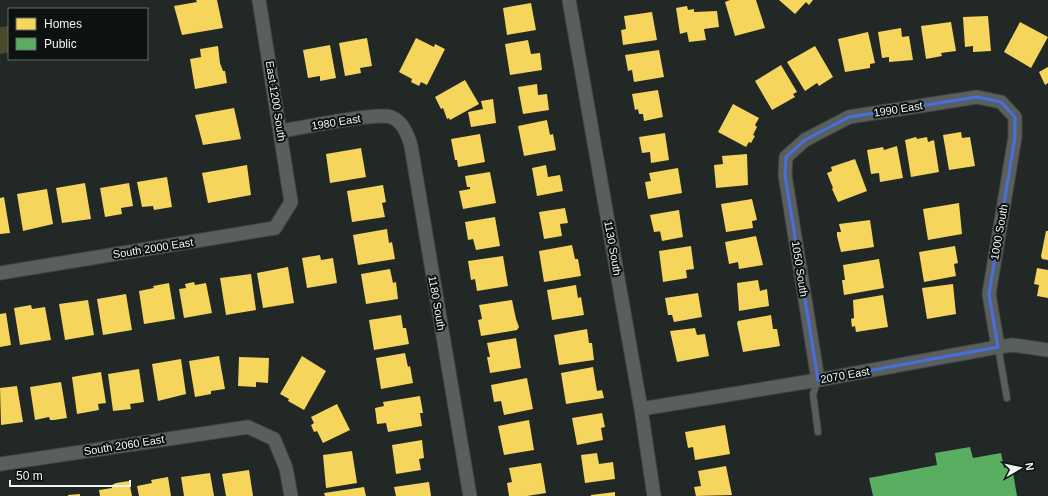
<svg xmlns="http://www.w3.org/2000/svg" width="1048" height="496" font-family="Arial,sans-serif">
	<rect width="100%" height="100%" fill="#222826"/>
	<path fill="#4a4a2b" d="M9,26V52L0,54V27Z"/>
	<path fill="#f6d55c" d="M196,0H217L223,28L182,35L174,6L197,2Z
		M730,0H756L765,28L735,36L725,2Z
		M779,0H813L809,5L806,2L795,14Z
		M531,3L536,30L507,35L503,8Z
		M687,6L688,10L694,9V12L717,11L719,27L704,29L706,40L689,42L687,32L680,34L676,8Z
		M652,12L657,40L623,45L621,30L626,29L624,16Z
		M988,16L991,51L973,52V46L965,47L963,17Z
		M951,22L956,51L941,53L942,56L926,59L921,26Z
		M1020,22L1048,37L1031,68L1004,52Z
		M901,28L902,37L909,36L913,60L889,62V57L882,58L878,32Z
		M868,32L875,63L870,64V68L845,72L838,39Z
		M367,38L372,66L360,68L361,73L345,76L339,43Z
		M416,38L434,47L435,44L445,49L427,85L421,82L419,86L411,82L412,79L399,72Z
		M528,40L531,54L540,53L542,70L510,75L505,44Z
		M330,45L336,78L320,81V76L308,78L303,50Z
		M218,46L220,63L223,71H225L227,83L195,89L190,59L201,57L200,49Z
		M815,46L833,77L819,86L817,83L805,91L787,62Z
		M659,50L664,77L634,82L632,70L628,71L625,55Z
		M781,65L797,92L793,94L795,97L772,110L755,81Z
		M1048,67V83L1045,85L1039,72Z
		M465,80L479,104L450,120L449,118L447,119L443,108L441,109L435,97Z
		M537,84L538,95L547,94L549,110L523,114L518,87Z
		M658,90L663,117L644,121L643,114H639L638,109L635,110L632,94Z
		M493,99L496,123L471,127L468,112L483,109L481,101Z
		M733,104L759,118L755,125L757,127L753,135L755,136L751,143L749,142L746,147L718,132Z
		M234,108L241,139L203,145L195,115Z
		M547,120L550,135L553,134L556,150L524,156L518,126Z
		M961,132L962,138L970,137L975,166L949,170L943,135Z
		M665,133L669,160L651,163L650,152L642,153L639,137Z
		M480,134L485,162L458,167L457,160H455L451,139Z
		M916,137L917,139L927,137L928,142L934,140L939,172L911,177L905,140Z
		M897,146L903,178L880,182L879,173L871,174L867,150L883,147L884,150Z
		M361,148L366,177L330,183L326,154Z
		M747,154L748,185L716,188L714,165L723,164L722,156Z
		M855,159L867,191L838,202L832,189L833,188L827,173L832,171L831,167Z
		M247,165L251,195L208,203L202,173Z
		M546,165L548,177L560,175L563,191L537,196L532,168Z
		M678,168L682,193L648,199L645,182L651,181L649,173Z
		M490,172L496,203L463,209L459,191L470,189V187H467L465,176Z
		M167,177L172,207L154,210L153,206L142,207L137,182Z
		M85,183L91,219L62,223L56,188Z
		M129,183L133,206L121,208L122,214L105,217L100,188Z
		M383,185L386,202L382,203L385,217L352,222L347,191Z
		M47,189L53,224L23,231L17,194Z
		M4,197L10,233L0,234V198Z
		M752,199L757,220L752,221L753,228L726,232L721,204Z
		M959,203L962,234L928,240L923,209Z
		M565,208L568,223L560,224L562,236L544,239L539,212Z
		M679,210L683,237L662,241L660,231H662L654,232L650,215Z
		M495,217L500,246L476,250L473,239L468,240L465,222Z
		M870,220L874,247L841,252L837,236V232H841L839,224Z
		M387,229L389,243L392,242L395,259L358,265L353,235Z
		M1046,231H1048V260L1042,259L1041,256Z
		M756,236L763,265L739,269L738,262L729,264L725,242Z
		M572,245L575,259H578L581,276L544,282L539,251Z
		M691,246L694,269L686,270L687,278L663,282L659,251Z
		M955,246L958,263L954,264L956,276L924,282L919,252Z
		M320,255L321,260L333,258L337,283L307,288L302,258Z
		M503,256L508,286L477,291L475,279L471,280L468,261Z
		M879,259L884,288L844,295L842,280H845L843,265Z
		M288,267L294,303L263,308L257,273Z
		M1037,268L1048,270V298L1037,296L1039,285L1034,284Z
		M390,269L393,283L396,282L398,299L366,304L361,274Z
		M251,274L256,310L226,315L220,278Z
		M758,280L760,291L767,289L769,306L739,311L737,283Z
		M194,282L195,285L206,283L212,313L184,318L179,289L186,288L185,284Z
		M169,283L175,319L144,324L139,291L154,288L153,286Z
		M953,284L956,314L927,319L922,288Z
		M576,285L578,298L581,297L584,315L552,320L547,290Z
		M698,293L702,317L674,322L672,315H668L665,298Z
		M126,294L132,330L103,335L97,299Z
		M883,295L888,327L856,332L855,326L852,327L851,319L854,318L853,300Z
		M88,300L94,335L65,340L59,304Z
		M512,300L516,319L519,327L517,330L481,336L478,320L482,319L479,305Z
		M31,305L32,309L45,307L51,340L20,345L14,308Z
		M6,313L11,345L0,347V314Z
		M401,315L403,328H406L409,344L374,350L369,320Z
		M771,315L773,329H777L780,346L743,352L737,323L738,321Z
		M695,328L697,335L705,334L709,356L677,362L670,331Z
		M587,329L589,343H592L594,360L559,365L554,335Z
		M516,338L521,368L490,373L487,357H490L487,343Z
		M405,353L408,367L410,366L413,383L381,389L376,358Z
		M219,356L225,389L211,391V394L195,397L189,361Z
		M302,356L326,371L304,410L288,401L289,399L280,394Z
		M239,357L269,358L268,383L256,382V387L238,386Z
		M181,359L186,394L158,401L152,364Z
		M593,367L597,391L602,390L604,398L566,404L561,373Z
		M139,369L144,402L130,404L131,409L113,411L108,374Z
		M101,372L106,403L98,404L99,410L77,414L72,377Z
		M527,378L533,409L504,415L501,401L494,402L491,385Z
		M61,382L67,418L54,420H50L49,417L35,420L30,387Z
		M17,386L23,422L1,425L0,388Z
		M420,396L423,413H420L422,426L388,432L386,423L377,424L375,408L384,406L383,402Z
		M337,404L350,430L323,443L317,431L314,432L311,425L314,423L311,417Z
		M602,413L605,427L601,428L603,440L577,445L572,418Z
		M529,420L534,450L504,455L498,426Z
		M725,425L730,454L695,460L693,447L688,448L685,432Z
		M422,440L424,458L419,459L421,470L396,474L392,445Z
		M352,451L357,483L326,488L323,455Z
		M597,453L599,464L613,462L615,479L585,483L581,455Z
		M541,463L546,493L527,496H509L507,483L512,482L509,468Z
		M726,466L732,495L696,496L694,487L701,486L698,471Z
		M249,470L253,496H226L222,474Z
		M210,473L214,496H184L181,477Z
		M168,477L171,496H139L137,486L152,483L151,480Z
		M129,481L132,496H100L99,490L112,488V485L116,483Z
		M429,482L431,496H396L394,487Z
		M364,487L366,496H325L324,493Z
		M615,492V496H591V495Z
		M80,494V496H68V495Z"/>
	<path fill="#5aae61" d="M970,447L973,458L1001,453L1004,468L1012,467L1017,496H873L869,478L937,465L935,453Z"/>
	<g fill="none" stroke-linecap="round" stroke-linejoin="round">
		<g stroke="#414644" stroke-width="8">
			<path id="service" d="M998,347L1007,398
				M818,380L813,394L818,432"/>
		</g>
		<g stroke="#414644" stroke-width="15">
			<path id="minor" d="M569,0L641,409L654,496
				M281,131C301,128 376,112 391,117C403,121 408,135 411,146L470,496
				M0,273L275,228L291,202L259,0
				M818,380L785,175L786,157L805,140L849,117L977,97L1001,102L1015,117V137L989,294L998,347
				M641,409L818,380L998,347L1013,345L1048,350
				M0,464L248,427L274,439L286,468L291,496"/>
		</g>
		<use href="#service" stroke="#5a5f5d" stroke-width="6"/>
		<use href="#minor" stroke="#5a5f5d" stroke-width="13"/>
	</g>
	<path fill="none" stroke="#476fdd" stroke-width="3" stroke-linejoin="round" d="M977,97L1001,102L1015,117V137L989,294L998,347L818,380L785,175L786,157L805,140L849,117Z"/>
	<g text-anchor="middle" stroke-width="4" stroke-linejoin="round" paint-order="stroke">
		<g font-size="11" fill="#eef5f2" stroke="#0d1210">
			<text transform="translate(276 101) rotate(81)" y="4">East 1200 South</text>
			<text transform="translate(898 109) rotate(-9)" y="4">1990 East</text>
			<text transform="translate(336 122) rotate(-9)" y="4">1980 East</text>
			<text transform="translate(999 232) rotate(-80)" y="4">1000 South</text>
			<text transform="translate(153 248) rotate(-9)" y="4">South 2000 East</text>
			<text transform="translate(613 248) rotate(80)" y="4">1130 South</text>
			<text transform="translate(800 269) rotate(81)" y="4">1050 South</text>
			<text transform="translate(437 303) rotate(80)" y="4">1180 South</text>
			<text transform="translate(845 375) rotate(-10)" y="4">2070 East</text>
			<text transform="translate(124 445) rotate(-9)" y="4">South 2060 East</text>
		</g>
	</g>
	<rect x="8" y="8" width="140" height="52" fill="#0d1210" stroke="#676d6a"/>
	<rect x="16" y="18" width="20" height="12" fill="#f6d55c" stroke="#676d6a"/>
	<text x="44" y="28" font-size="12" fill="#eef5f2">Homes</text>
	<rect x="16" y="38" width="20" height="12" fill="#5aae61" stroke="#676d6a"/>
	<text x="44" y="48" font-size="12" fill="#eef5f2">Public</text>
	<g transform="translate(1020 468) rotate(81)" stroke="#0d1210" stroke-width="3" paint-order="stroke">
	<path d="M0-3L7 15L0 10L-7 15Z" fill="#eef5f2"/>
	<text y="-6" font-size="11" font-weight="bold" text-anchor="middle" fill="#eef5f2">N</text>
	</g>
	<path d="M10 480v6h120v-6" fill="none" stroke="#eef5f2" stroke-width="2"/>
	<text x="16" y="480" font-size="12" fill="#eef5f2" stroke="#0d1210" stroke-width="3" paint-order="stroke">50 m</text>
</svg>
